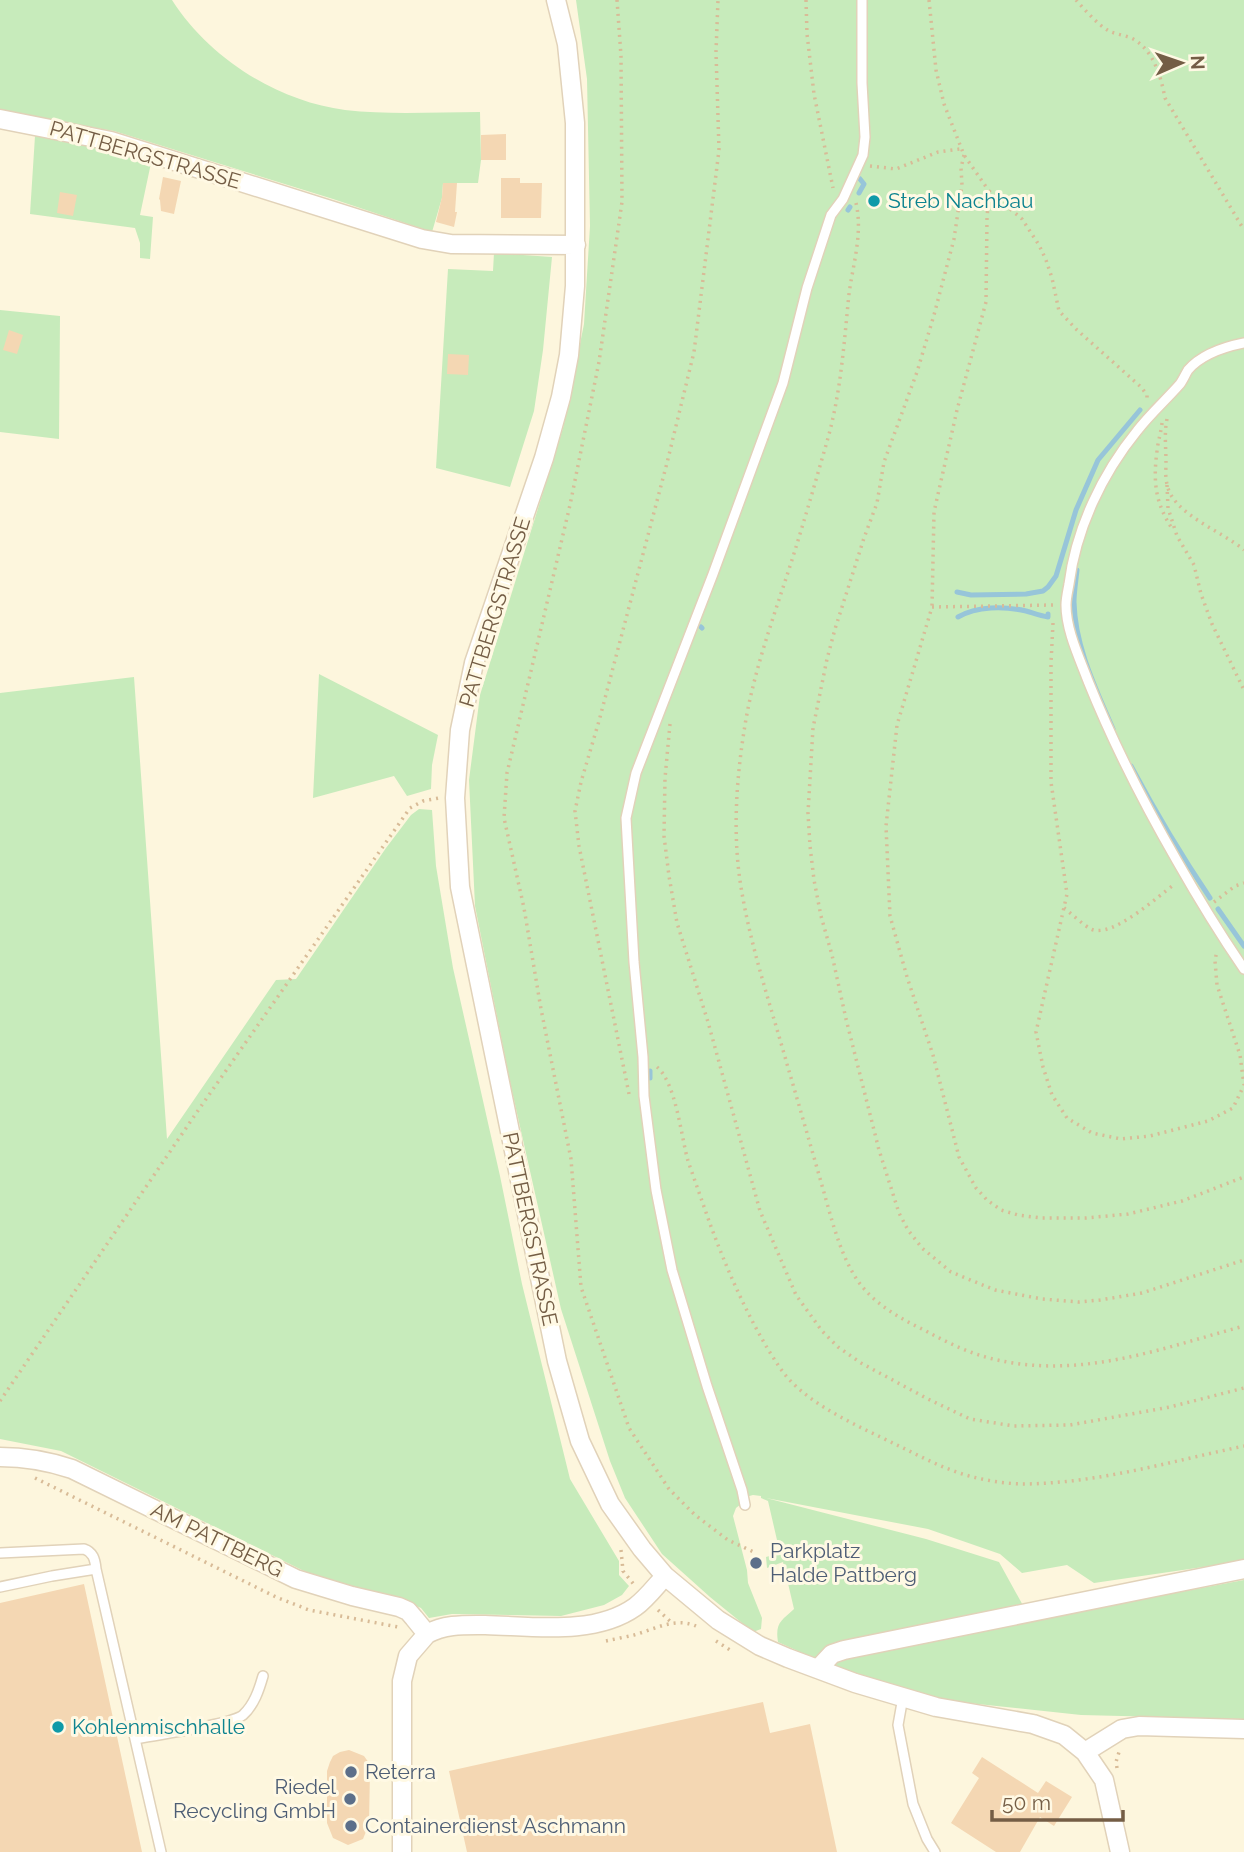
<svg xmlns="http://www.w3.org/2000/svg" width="1244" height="1852" font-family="Raleway,sans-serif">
	<rect width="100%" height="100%" fill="#fdf6dd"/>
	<path fill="#c7ebbb" d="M0,0H172C209,58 277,101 345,110C389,115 435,112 480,112L481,160L478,183H443L442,198L432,232L333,199L114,131L0,112Z
		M576,0H1244V1561L1094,1583L1067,1565L1022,1573L1000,1554L928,1529L766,1498L926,1539L999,1562L1031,1620L1244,1580V1719L1081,1715L949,1701L833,1667L778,1642C775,1623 781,1621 794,1609L783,1562L767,1568L766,1557L780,1553L768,1501L761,1498V1496L753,1495L742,1498L741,1504L736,1508L733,1516L747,1570L748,1583L762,1618L761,1629L753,1632L710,1597L662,1554L625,1498L610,1461L561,1309L510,1082L475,906L469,780L480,695L563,428L584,324L590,226L587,79Z
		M35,136L101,147L151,163L140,215L153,217L150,259L140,258V243L135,228L30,214Z
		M494,253L552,257L543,350L534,411L510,487L436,468L448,269L493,271Z
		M0,310L60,316L59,439L0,432Z
		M319,674L438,735L432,765L431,789L407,796L394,776L313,798Z
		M134,677L167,1139L276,980L296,979L386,848L411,815L419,809L432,810L436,866L453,968L500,1176L522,1284L570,1479L619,1561V1575L629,1586L622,1595L604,1605L561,1616L452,1614L429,1618L421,1608L407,1602L312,1575L61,1451L0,1439V693Z"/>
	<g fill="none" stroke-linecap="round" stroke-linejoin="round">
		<path stroke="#97c5d9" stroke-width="5" d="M859,193L864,184L860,179
			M848,210L850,207
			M1077,570C1076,580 1074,592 1074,602C1075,647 1096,689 1113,729
			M957,592L971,595L1026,594L1043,591L1048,587L1056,576L1076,510L1098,460L1140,410
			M958,617C977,606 1004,606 1026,611C1033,613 1040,616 1048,617V614
			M701,627L702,628
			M1131,766C1155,811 1181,855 1210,898
			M1218,909L1244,946
			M650,1071V1078"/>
	</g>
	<path fill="#f4d7b3" d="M506,134V160H481V135Z
		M163,177L181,181L174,214L161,211L160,200L159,199Z
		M501,178H520V183H542L541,218H501Z
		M443,183H457L455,212H457L454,227L436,222L442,197Z
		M60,192L77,195L73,216L57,213Z
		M9,330L23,335L17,354L3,350Z
		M448,354L469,355L468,375L447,374Z
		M84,1584L142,1852H0V1603Z
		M763,1702L770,1733L810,1724L837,1852H467L449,1771Z
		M349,1750L364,1756L369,1763L370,1771L369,1824L363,1839L348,1845L333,1838L327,1823V1771L330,1762L333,1756L340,1752Z
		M982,1757L1038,1793L1046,1781L1072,1797L1054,1826L1040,1817L1020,1852H996L951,1823L979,1778L972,1773Z"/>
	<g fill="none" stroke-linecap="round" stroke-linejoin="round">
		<g stroke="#e1d2b9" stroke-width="12">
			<path id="lane" d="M1244,343C1224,347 1202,354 1188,370C1185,375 1183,380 1180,384C1166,400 1150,414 1137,431C1102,474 1076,529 1069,584C1068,590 1066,598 1066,605C1066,630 1079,657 1088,681C1113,743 1143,802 1177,861C1198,898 1220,934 1244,969
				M745,1505L742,1490L707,1386L672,1270L656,1190L644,1096L643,1057L634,962L626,818L636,773L713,574L783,383L807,288L831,215L843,199L863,155L865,137L862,83V0
				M0,1553L84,1549C93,1552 95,1559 96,1569
				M0,1587L52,1576L96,1569L161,1852
				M903,1697L898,1725L913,1804L927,1839L935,1852
				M135,1739C156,1735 230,1725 243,1715C254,1705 259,1690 263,1676"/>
		</g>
		<g stroke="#e1d2b9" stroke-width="21">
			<path id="street" d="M556,0L567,44L575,123V286L569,355L561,397L544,458L474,663L460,730L455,798L460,887L557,1361L580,1441L610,1504L642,1549L665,1576L718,1620L760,1646L788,1658L855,1683L936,1707L1033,1724L1064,1735L1085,1752L1104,1780L1120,1852
				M0,119L111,141L422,239L451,244L576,245
				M0,1457C25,1457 48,1461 72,1469L296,1579L352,1596L399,1607L408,1611L414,1618L427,1634C445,1624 464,1625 485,1625C532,1626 594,1636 635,1607C646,1599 655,1587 665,1576
				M818,1669L832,1654L844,1650L1244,1569
				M1085,1752L1122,1729L1139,1726L1244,1729
				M402,1852V1681L408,1656L427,1634"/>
		</g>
		<path stroke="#d8bb97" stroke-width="3.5" stroke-dasharray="2 5" stroke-linecap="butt" d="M617,0L621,56L622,202L599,362L570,505L507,773L504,818L524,908L541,1009L571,1159L581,1287L629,1428L669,1489L695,1515L728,1540L756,1553
			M806,0L807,34L814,94L833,188
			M929,0L936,70L944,104L964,155L989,191L987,218L986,302L957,410L934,512L932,607
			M1076,0C1085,10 1097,24 1109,31C1117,35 1127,35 1135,40C1154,52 1161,77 1165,98L1244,230
			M964,155L961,168L962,185L954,239L934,315L917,372L884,462L877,503L864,538L835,629L827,659L813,728L808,813L810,846L814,880L821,916L832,955L846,1019L879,1150L899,1213L908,1230L922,1248L951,1272L995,1290L1042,1299L1079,1302L1100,1300L1142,1293L1244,1260
			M870,166L896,169L938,152L960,149
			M989,191L1022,219L1039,245L1046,260L1052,278L1059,311L1077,330L1141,387L1147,395V401
			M856,203C863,233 853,264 849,294C844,343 841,391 828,438C816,480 804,522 791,563C774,616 754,670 745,725C736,780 732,838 742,893C752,951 771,1007 787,1064C799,1105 811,1147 823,1189C831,1217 839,1250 854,1275C870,1302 899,1318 926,1331C946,1342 967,1352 989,1358C1078,1381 1159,1349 1244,1326
			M1167,419C1164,433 1166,448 1166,462C1166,469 1165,477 1167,484C1172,514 1222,531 1244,550
			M1162,423C1161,433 1158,441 1157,451C1153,482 1155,503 1173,530
			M1167,485L1168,508L1177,536L1194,565L1201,594L1212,624L1244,690
			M1053,605L932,607L897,725L886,826L890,916L907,977L933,1055L959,1157L976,1188L987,1200L1001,1210L1018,1215L1041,1218H1086L1128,1214L1182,1201L1244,1177
			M1053,623L1051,663V782L1067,894L1036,1032L1043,1067L1052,1095L1067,1118L1092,1133L1121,1139L1150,1136L1208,1121L1233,1108L1244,1085L1240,1055L1217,985L1215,961L1217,950
			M670,724L665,778L664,836L669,876L677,923L708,1022L760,1211L796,1295L822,1331L838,1347L861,1363L928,1399L970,1419L1014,1426L1070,1425L1170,1407L1244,1388
			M1214,902L1235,886L1244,883
			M1064,908C1072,914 1083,925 1091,929C1112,939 1158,896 1175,884
			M657,1067C676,1083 681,1136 688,1161C695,1181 702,1201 709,1221C725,1265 745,1311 769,1351C775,1360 780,1369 787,1377C813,1407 860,1427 895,1444C920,1456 945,1470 973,1477C989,1481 1008,1484 1025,1484C1100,1483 1172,1461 1244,1446
			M629,1094L579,846L575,811L581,782L599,721L667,463L694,352L719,150L716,52L718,0
			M0,1401L197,1112L410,808L423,801L439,798
			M35,1478L276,1597L309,1610L398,1627
			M621,1550L623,1571L636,1587
			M658,1610L672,1623
			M606,1641C615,1639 625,1637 634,1635C655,1629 675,1617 696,1626
			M716,1641L730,1650
			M1117,1768L1116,1762L1119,1752"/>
		<use href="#lane" stroke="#fff" stroke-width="9"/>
		<use href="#street" stroke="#fff" stroke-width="18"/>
	</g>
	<g fill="#0f9aa8" stroke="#fff9e4" stroke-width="2.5">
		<circle cx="874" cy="201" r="7"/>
		<circle cx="58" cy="1727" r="7"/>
	</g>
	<g fill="#5c6f8a" stroke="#fff9e4" stroke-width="2.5">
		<circle cx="756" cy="1563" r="7"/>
		<circle cx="351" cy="1772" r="7"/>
		<circle cx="350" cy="1799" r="7"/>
		<circle cx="351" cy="1826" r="7"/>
	</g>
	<g text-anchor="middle" stroke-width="6" stroke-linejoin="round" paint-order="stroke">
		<g font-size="21" fill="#745d45" stroke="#fff9e4">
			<text transform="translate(145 155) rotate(16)" y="7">PATTBERGSTRASSE</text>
			<text transform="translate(495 612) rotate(-73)" y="7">PATTBERGSTRASSE</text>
			<text transform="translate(530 1229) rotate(78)" y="7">PATTBERGSTRASSE</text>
			<text transform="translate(217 1540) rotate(26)" y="7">AM PATTBERG</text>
		</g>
		<g font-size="21" fill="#0d838f" stroke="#fff9e4" text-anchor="start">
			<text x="888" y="208">Streb Nachbau</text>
			<text x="72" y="1734">Kohlenmischhalle</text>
		</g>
		<g font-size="21" fill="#4e5e75" stroke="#fff9e4" text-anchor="start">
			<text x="770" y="1558">Parkplatz<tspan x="770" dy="24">Halde Pattberg</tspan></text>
			<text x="365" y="1779">Reterra</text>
			<text x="336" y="1794" text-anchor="end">Riedel<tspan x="336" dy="24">Recycling GmbH</tspan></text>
			<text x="365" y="1833">Containerdienst Aschmann</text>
		</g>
	</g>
	<g transform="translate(1181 63) rotate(88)" stroke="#fff9e4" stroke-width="5" paint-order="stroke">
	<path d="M0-5L12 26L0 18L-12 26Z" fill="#745d45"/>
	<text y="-10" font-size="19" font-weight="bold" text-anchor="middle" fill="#745d45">N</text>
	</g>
	<path d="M992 1810v10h131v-10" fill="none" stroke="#745d45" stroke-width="3.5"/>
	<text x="1002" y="1810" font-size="21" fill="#745d45" stroke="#fff9e4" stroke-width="5" paint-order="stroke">50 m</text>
</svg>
